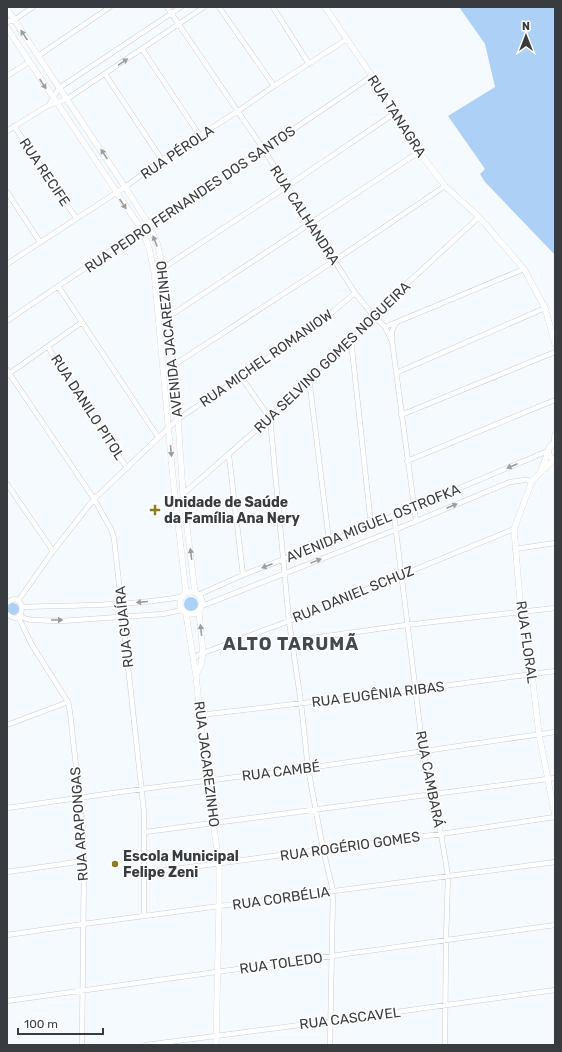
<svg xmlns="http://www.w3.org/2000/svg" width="562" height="1052" font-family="Rubik,sans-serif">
	<rect width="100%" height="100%" fill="#f5faff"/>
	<path fill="#add1f6" d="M459,7H555V255L485,182L480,174L485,169L448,116L495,87L485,44Z
		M184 604a7 7 0 1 1 14 0a7 7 0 1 1-14 0Z
		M7 609a6 6 0 1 1 12 0a6 6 0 1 1-12 0Z"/>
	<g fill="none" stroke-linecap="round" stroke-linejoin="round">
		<g stroke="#c7cfd8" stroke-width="5.5">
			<path id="minor" d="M167,7L264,150L355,293L373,315L385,327L392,341
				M219,7L274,86
				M273,7L309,64
				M7,22L14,20L33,7
				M142,49L200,136
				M38,56L110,7
				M105,74L162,160
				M7,76L29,62
				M49,105L59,88L181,7
				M14,126L76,218
				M7,131L49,105L67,99L204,7
				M7,192L40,242
				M7,264L125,187L162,160L238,111L274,86L347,39
				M154,271L163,268L286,187L395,113
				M58,286L158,437
				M159,320L168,317L419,152
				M7,321C128,238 251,159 372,76
				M396,323L392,331V341L416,521
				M385,327L524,269
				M351,340L371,525
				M48,347L127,468
				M7,370L94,499L111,529L114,538L144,812V916
				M163,372L334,261L445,186
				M396,373L545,308
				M7,375L81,323
				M241,377L270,418L289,621L301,703L308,768L323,849L333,891L330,1045
				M309,378L329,541
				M401,415L555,352
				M229,456L243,575
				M407,461L555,400
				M7,484L53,551
				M183,494L270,418L309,378L351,340L373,315L479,217
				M394,515L423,751L441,834L448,876L446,940L445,1045
				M515,549L555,543
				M198,595L243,575L371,525L548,451
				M18,601L53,551L94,499L178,419L241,377L329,315L355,293
				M7,603C26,587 27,630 7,614
				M202,606L395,530L510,482L525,480L532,481
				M22,607C75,605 129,606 181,597
				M20,615L26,619L33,620L61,621L163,614L182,610
				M18,616L32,645L68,702L70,712L83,831L84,861L82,1045
				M291,641L406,625L555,608
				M193,659L198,655L203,653L289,621L514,529
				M200,715L414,690L555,671
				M7,725L68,702
				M7,808L142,789L308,768L555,732
				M145,832L555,778
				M7,872L84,861
				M145,873L441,834L555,817
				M7,935L83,924L555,862
				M7,1001L555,925
				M146,1045L331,1021L555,990"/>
		</g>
		<g stroke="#c7cfd8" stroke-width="6">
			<path id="tertiary" d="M325,7L372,76L419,152L445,186L479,217L524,269L545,308L555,344
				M7,9L125,187L149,225L157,243L163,268L178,419L183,494L195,593
				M7,28L142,230L149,248L154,271L173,478L186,593
				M555,443C548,446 547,451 550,457L555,460
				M554,444L555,435
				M553,460L532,481L514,529L521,612L532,674L539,734L555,816
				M541,470L548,453
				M180 603a11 11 0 1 1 22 0a11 11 0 1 1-22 0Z
				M186,614L196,676L207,780L219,863V907L216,1045
				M196,675L201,664L203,653L199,612"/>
		</g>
		<use href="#minor" stroke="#fff" stroke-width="4.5"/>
		<use href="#tertiary" stroke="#fff" stroke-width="5.5"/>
	</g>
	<defs><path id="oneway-solid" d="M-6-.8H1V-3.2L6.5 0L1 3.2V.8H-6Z"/></defs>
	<g fill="#9c9d9f">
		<use href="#oneway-solid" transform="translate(24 35) rotate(-124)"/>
		<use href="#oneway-solid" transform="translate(123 62) rotate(-34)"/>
		<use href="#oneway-solid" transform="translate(43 84) rotate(56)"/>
		<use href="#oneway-solid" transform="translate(104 154) rotate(-123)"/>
		<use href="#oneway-solid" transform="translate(123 204) rotate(56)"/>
		<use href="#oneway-solid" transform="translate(155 241) rotate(-111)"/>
		<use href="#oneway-solid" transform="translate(171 451) rotate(85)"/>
		<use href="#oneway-solid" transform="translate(512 466) rotate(157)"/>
		<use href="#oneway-solid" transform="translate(452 506) rotate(-23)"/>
		<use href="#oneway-solid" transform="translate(191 554) rotate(-97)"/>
		<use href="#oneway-solid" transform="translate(316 561) rotate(-22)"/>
		<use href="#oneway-solid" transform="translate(267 566) rotate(159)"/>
		<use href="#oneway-solid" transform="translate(142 602) rotate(175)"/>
		<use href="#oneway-solid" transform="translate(57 620)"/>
		<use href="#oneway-solid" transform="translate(201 630) rotate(-96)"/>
	</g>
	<g fill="#8b7b21" stroke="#fff" stroke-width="1.5">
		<path d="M153 504h4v4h4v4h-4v4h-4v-4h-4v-4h4z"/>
		<circle cx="115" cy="864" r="4"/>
	</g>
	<g text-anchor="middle" stroke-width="3" stroke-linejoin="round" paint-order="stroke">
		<g font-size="14" fill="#383b3f" stroke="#fff">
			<text transform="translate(397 116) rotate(57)" y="5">RUA TANAGRA</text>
			<text transform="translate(177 152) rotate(-34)" y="5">RUA PÉROLA</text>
			<text transform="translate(45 172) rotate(56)" y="5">RUA RECIFE</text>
			<text transform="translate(190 199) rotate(-34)" y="5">RUA PEDRO FERNANDES DOS SANTOS</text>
			<text transform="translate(305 215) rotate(57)" y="5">RUA CALHANDRA</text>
			<text transform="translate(169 339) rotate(-96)" y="5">AVENIDA JACAREZINHO</text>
			<text transform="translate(332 357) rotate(-44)" y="5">RUA SELVINO GOMES NOGUEIRA</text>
			<text transform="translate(266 358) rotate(-35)" y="5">RUA MICHEL ROMANIOW</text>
			<text transform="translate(88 407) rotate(57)" y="5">RUA DANILO PITOL</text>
			<text transform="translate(373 523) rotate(-22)" y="5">AVENIDA MIGUEL OSTROFKA</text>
			<text transform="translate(353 594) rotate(-22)" y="5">RUA DANIEL SCHUZ</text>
			<text transform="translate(124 627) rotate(-96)" y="5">RUA GUAÍRA</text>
			<text transform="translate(527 642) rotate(82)" y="5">RUA FLORAL</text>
			<text transform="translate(378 694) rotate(-7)" y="5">RUA EUGÊNIA RIBAS</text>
			<text transform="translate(207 764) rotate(83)" y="5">RUA JACAREZINHO</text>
			<text transform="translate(281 771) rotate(-7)" y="5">RUA CAMBÉ</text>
			<text transform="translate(430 779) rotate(79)" y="5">RUA CAMBARÁ</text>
			<text transform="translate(79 824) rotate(-94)" y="5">RUA ARAPONGAS</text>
			<text transform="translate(350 846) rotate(-8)" y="5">RUA ROGÉRIO GOMES</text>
			<text transform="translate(281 898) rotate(-8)" y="5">RUA CORBÉLIA</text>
			<text transform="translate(281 963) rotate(-8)" y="5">RUA TOLEDO</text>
			<text transform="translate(350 1018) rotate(-7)" y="5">RUA CASCAVEL</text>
		</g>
		<g font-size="14" font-weight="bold" fill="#383b3f" stroke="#fff" text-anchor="start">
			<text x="164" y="507">Unidade de Saúde<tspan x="164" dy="16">da Família Ana Nery</tspan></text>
			<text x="123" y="861">Escola Municipal<tspan x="123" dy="16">Felipe Zeni</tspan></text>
		</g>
		<g font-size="18" font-weight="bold" letter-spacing="1" fill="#42494f" stroke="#fff">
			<text x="291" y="650">ALTO TARUMÃ</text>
		</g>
	</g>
	<rect width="562" height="1052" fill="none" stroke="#383b3f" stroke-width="16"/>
	<g transform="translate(526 36)" stroke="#ffffff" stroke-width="3" paint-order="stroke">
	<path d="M0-3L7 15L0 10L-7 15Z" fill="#383b3f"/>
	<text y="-6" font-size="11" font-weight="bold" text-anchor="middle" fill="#383b3f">N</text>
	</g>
	<path d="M18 1028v6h85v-6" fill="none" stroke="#383b3f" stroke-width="2"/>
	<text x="24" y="1028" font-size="12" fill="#383b3f" stroke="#ffffff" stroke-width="3" paint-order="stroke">100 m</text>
</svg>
